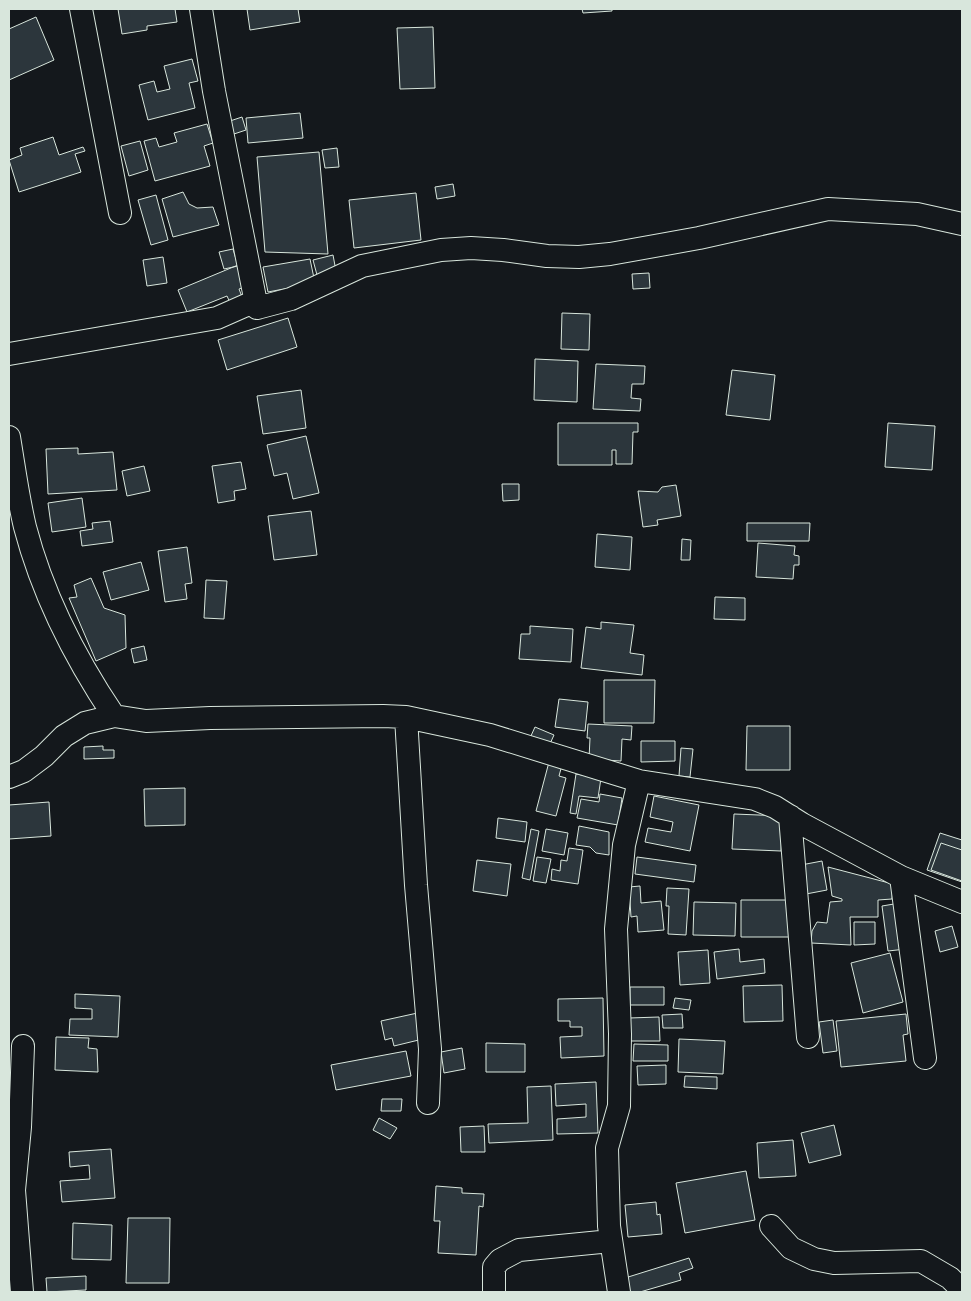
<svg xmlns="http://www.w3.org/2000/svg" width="971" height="1301" font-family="'Archivo Narrow',sans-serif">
	<rect width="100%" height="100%" fill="#14181c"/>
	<path fill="#2c363c" stroke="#d8e6dc" d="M118,9H175L177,22L147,26V30L122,34Z
		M247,9H298L300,22L250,30Z
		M582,9H612V11L583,13Z
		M36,17L54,60L9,80V29Z
		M433,27L435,88L400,89L397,28Z
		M192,59L198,81L189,83L195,108L148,120L139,85L154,81L157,92L170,89L164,66Z
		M300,113L303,138L248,143L246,118Z
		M242,117L246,130L234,134L230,121Z
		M207,124L213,143L204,146L210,166L155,181L144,141L156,138L159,147L177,142L174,133Z
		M53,137L59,155L83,147L85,151L75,154L81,172L19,192L9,160L22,155L20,148Z
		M140,141L148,170L129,176L121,146Z
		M337,148L339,167L325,168L322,150Z
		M319,152L328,254L265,252L257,157Z
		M453,184L455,196L437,199L435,187Z
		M183,192L189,204L197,208L213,207L219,225L173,237L162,199Z
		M416,193L421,240L354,248L349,200Z
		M156,195L168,240L151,245L138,200Z
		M233,249L238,266L224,269L219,252Z
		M333,255L336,271L317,275L313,260Z
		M163,257L167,283L147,286L143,260Z
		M310,259L315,283L268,292L263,267Z
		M238,265L247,286L239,289L244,302L232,307L227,296L187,312L178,290Z
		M649,273L650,288L633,289L632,274Z
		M562,313L590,314L589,350L561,349Z
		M288,318L297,347L227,370L218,340Z
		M535,359L578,361L577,402L534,400Z
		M596,364L645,366L644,384H632L631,398L641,399L640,411L593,409Z
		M732,370L775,375L770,420L726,415Z
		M301,390L306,428L263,434L257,396Z
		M558,423H638V432H633L632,464H616V450H612V465H558Z
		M888,423L935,426L932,470L885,467Z
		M306,436L319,493L293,499L287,473L274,476L267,445Z
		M78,448V454L113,452L117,490L48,494L46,449Z
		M241,462L246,489L234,491L235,500L218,503L212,466Z
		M144,466L150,491L127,496L122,471Z
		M502,484H519V500L503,501Z
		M676,485L681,516L657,520L658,525L643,527L638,491L658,492L662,487Z
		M82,498L86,527L52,532L48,503Z
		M311,511L317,555L274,560L268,516Z
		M110,521L113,542L82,546L80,531L93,529L92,523Z
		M747,523H810L809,541H747Z
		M597,534L632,537L630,570L595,567Z
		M682,539L691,540L690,560H681Z
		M758,543L795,546L794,555L799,556V565H794L793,579L756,577Z
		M187,547L192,583L185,584L187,599L165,602L158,551Z
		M141,562L149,590L111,600L103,572Z
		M91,578L104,608L125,615L126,648L96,661L69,598L77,597L74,585Z
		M206,580L227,581L224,619L204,618Z
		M715,597L745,598V620L714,619Z
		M601,622L634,625L630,653L644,655L642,675L581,668L586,627L601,629Z
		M530,626L573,629L571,662L519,659L521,634H530Z
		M144,646L147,660L134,663L131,649Z
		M604,680H655L654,723H604Z
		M559,699L588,702L585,731L555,727Z
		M588,724L632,726L631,740L622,739L621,761L589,759L590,738H587Z
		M747,726H790V770H746Z
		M535,727L554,735L549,746L530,738Z
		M641,741H675V761L641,762Z
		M103,746V750H114V758L84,759V747Z
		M681,748L693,749L690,777L679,776Z
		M549,762L562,765L559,776L566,778L556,816L536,811Z
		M576,774L601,778L598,798L579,796L576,814L570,813Z
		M185,788V825L145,826L144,789Z
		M600,794L622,798L618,825L577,818L581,799L599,802Z
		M654,796L699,805L690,851L645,842L648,828L671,832L673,822L650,817Z
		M49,802L51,836L9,839V805Z
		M734,814L783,816L781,851L732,849Z
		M498,818L527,822L525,842L496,838Z
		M579,826L609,832V855L596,853L590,847L576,845Z
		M531,829L539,831L530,880L522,878Z
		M546,829L568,833L564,855L542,851Z
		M940,833L962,840V882L927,870Z
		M941,843L962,850V881L931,870Z
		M569,848L583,850L578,884L551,880L552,869L560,871L561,860L567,861Z
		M537,857L551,859L546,883L533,881Z
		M637,857L696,865L694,882L635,874Z
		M477,860L511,864L507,896L473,891Z
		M822,861L827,890L806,894L801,865Z
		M828,867L893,884L892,899L878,900V917H850L851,945L811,943L812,931L817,922L827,923L830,902L842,901V899L832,896Z
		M640,886L641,903L661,901L664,930L638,932L637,916L631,917L629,887Z
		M667,888L689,889L686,935L668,934L669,906H666Z
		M741,900H791V937H741Z
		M694,902L736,903L735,936L693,935Z
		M900,903L906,949L888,951L882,906Z
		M854,922H875V944L854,945Z
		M952,926L958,947L940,952L935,931Z
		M739,949L740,962L764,959L765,973L717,979L714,952Z
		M708,950L710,983L680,985L678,952Z
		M890,953L903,1002L863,1013L851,963Z
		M782,985L783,1021L744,1022L743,986Z
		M630,987H664V1005H630Z
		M75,994L120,996L118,1037L69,1035L70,1019H92V1009L75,1008Z
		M603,998L604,1056L561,1058L560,1037L582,1036V1027H570V1021H558V999Z
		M675,998L691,1000L689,1010L673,1008Z
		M422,1012L427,1038L394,1046L392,1038L385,1040L381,1021Z
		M682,1014L683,1028H663L662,1015Z
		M906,1014L908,1034L903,1035L906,1061L841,1067L836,1021Z
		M659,1017L660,1041H629V1018Z
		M833,1020L837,1051L823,1053L819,1022Z
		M56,1037L89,1038L88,1048L97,1049L98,1072L55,1070Z
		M679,1039L725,1041L723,1074L678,1072Z
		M486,1043L525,1044V1072H486Z
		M634,1044L668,1045V1061H633Z
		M462,1048L465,1069L444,1073L441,1052Z
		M406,1051L411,1076L336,1090L331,1065Z
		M666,1065V1084L638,1085L637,1066Z
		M685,1076L717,1077V1089L684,1087Z
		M596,1082L598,1133L557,1134V1119L586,1117V1104L556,1106L555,1084Z
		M551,1086L553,1140L489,1143L488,1124L528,1123L527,1087Z
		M382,1099H402L401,1111H381Z
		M379,1118L397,1128L390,1139L373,1130Z
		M834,1125L841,1155L809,1163L801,1133Z
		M484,1126L485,1152H461L460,1127Z
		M793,1140L796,1176L759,1178L757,1143Z
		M111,1149L115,1198L62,1202L60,1181L90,1179L89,1165L70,1167L69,1152Z
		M746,1171L755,1220L685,1233L676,1183Z
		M436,1186L462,1188V1193L484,1194L483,1207L479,1206L476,1255L438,1253L440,1221H434Z
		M656,1202L657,1215L660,1214L662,1234L628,1237L625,1205Z
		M128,1218H170L169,1283H126Z
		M73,1223L112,1225L111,1260L72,1259Z
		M689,1258L693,1268L679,1273L681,1280L640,1292H629L625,1278Z
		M86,1276V1290L47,1292L46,1278Z"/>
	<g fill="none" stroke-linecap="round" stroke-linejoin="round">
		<g stroke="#d8e6dc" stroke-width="24">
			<path id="minor" d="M81,9L120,213
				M201,9L214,91L257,308
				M257,308L291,299L362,266L441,250L471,248L503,250L547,256L579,257L610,254L699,238L828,209L917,214L962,224
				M9,354L217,318L251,303L257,308
				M9,437C14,467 18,498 25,527C43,596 75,658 114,716
				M406,717L416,885L430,1049L428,1103
				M9,777L24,771L44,756L64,736L85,723L114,716L146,721L210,718L383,716L406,717L490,735L639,781L755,799L775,807L802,824L901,877L962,902
				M790,816L808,1037
				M901,877L925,1058
				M771,1226L791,1248L814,1259L834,1263L921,1261L950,1278L962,1290
				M22,1292L14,1190L20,1127L23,1046
				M494,1292V1267L500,1260L519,1250L611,1241
				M619,1292L609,1226L607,1148L619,1106L620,1034L616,929L624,845L639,781"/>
		</g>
		<use href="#minor" stroke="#14181c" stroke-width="22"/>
	</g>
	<rect width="971" height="1301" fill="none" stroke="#d8e6dc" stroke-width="20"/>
</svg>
